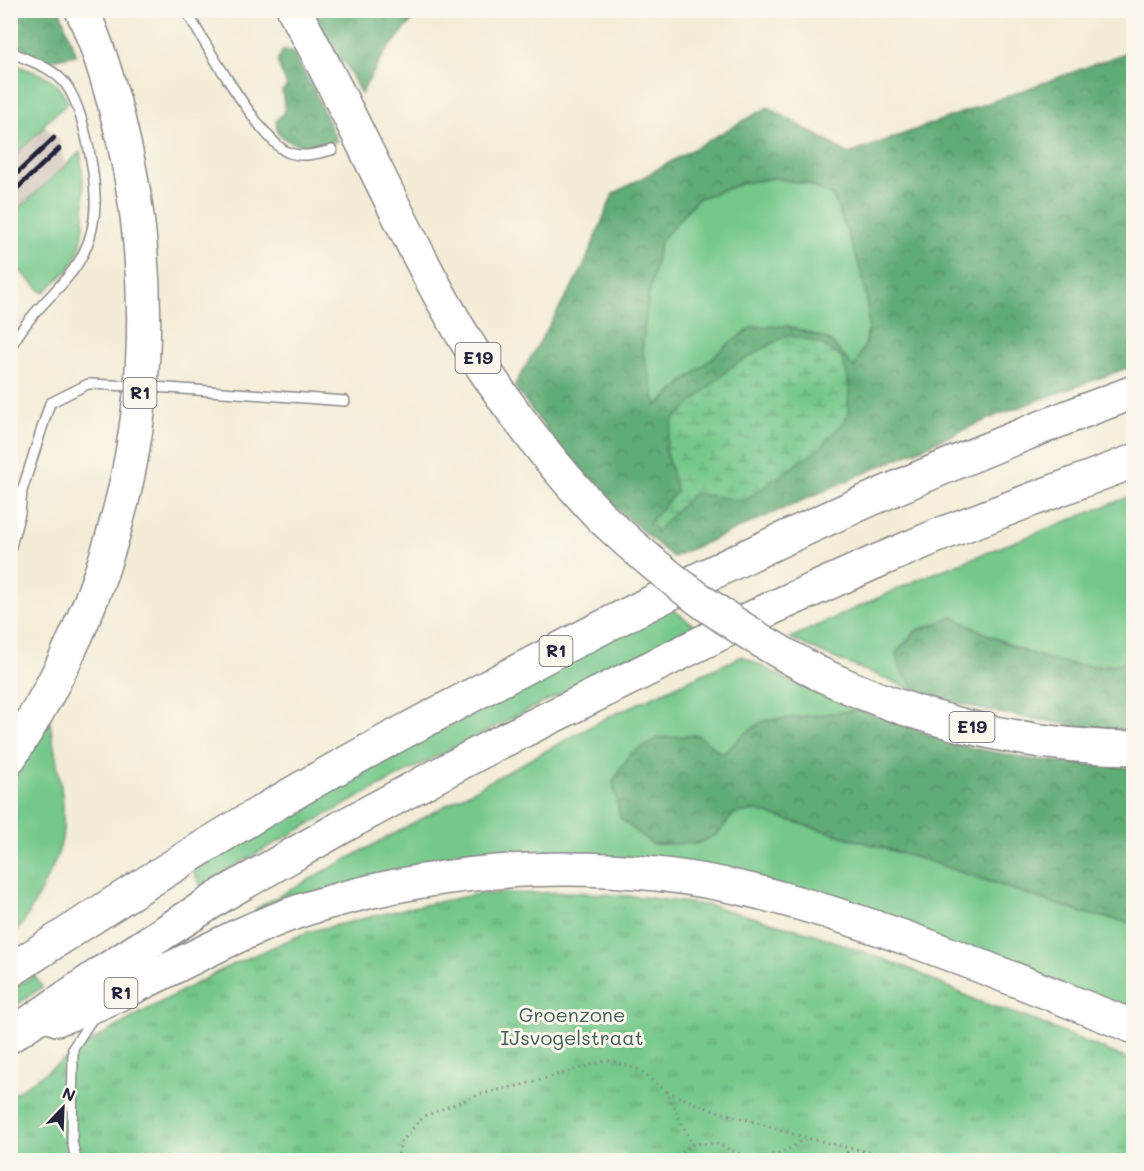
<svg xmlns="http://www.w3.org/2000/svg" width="1144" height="1171" font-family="Mali,sans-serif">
	<defs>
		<pattern id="forest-crowns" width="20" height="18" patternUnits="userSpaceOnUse" patternTransform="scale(1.5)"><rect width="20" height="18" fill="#60ac76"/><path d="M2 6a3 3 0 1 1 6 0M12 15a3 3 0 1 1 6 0" fill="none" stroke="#4f8c62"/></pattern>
		<pattern id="wetland-marsh" width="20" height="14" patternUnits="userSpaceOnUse" patternTransform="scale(1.5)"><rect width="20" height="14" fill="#75c88a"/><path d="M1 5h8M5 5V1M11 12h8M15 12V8" fill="none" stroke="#60a272"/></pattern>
		<pattern id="park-tufts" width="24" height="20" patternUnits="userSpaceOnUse" patternTransform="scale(1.5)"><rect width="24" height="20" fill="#75c88a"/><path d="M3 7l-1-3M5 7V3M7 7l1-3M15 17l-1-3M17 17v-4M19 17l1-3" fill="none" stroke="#60a272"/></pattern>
	</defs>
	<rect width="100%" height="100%" fill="#fbf7ec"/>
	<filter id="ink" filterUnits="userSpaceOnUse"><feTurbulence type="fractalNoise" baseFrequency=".0167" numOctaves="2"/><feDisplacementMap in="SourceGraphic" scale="12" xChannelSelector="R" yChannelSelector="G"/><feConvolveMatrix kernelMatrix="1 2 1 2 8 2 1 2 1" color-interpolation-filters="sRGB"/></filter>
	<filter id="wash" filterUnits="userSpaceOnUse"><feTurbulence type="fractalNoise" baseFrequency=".008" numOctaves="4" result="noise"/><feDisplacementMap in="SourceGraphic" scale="24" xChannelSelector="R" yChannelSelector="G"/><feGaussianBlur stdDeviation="1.35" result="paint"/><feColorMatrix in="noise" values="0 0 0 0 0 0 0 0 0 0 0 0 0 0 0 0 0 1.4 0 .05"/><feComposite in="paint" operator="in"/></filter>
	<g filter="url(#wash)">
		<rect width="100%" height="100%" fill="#f3edd7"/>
		<path fill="#cec2b9" d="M47,128L60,141L65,165L11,216V161Z"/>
		<path fill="#75c88a" stroke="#4c7562" stroke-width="1.5" d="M11,62C39,78 51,68 68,103L43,125L45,127L11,159Z
			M80,152C84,183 91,241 70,267C62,277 52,285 43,293L11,262V216Z
			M774,178L808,184L833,196C850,241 875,289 867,338C865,348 858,359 854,368L829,340L788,326L689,377L656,406L642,349L648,299L660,242L697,199L743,183Z
			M1133,495V661C1122,663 1109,666 1097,666C1045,666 998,640 953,618L902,672L919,692L829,656L790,638L917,580Z
			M671,608L697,627C529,709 361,791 201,886L193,871C349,777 510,693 671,608Z
			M742,656L802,687L861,710L763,721L743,735L723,754L697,735L716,835L734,814L754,810L931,862L1083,913L1133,923V1011L655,860L257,914L255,909L608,717Z
			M50,722C55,760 70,810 60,847C55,865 45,881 37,898C30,911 23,927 11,936V784Z
			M34,975L42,987L11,1009V990Z"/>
		<path fill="url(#forest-crowns)" stroke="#416758" stroke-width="1.5" fill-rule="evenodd" d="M10,11H60L76,55L46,61L23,51L11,42Z
			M310,11H420L383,55L361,94L344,61L339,63Z
			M283,50L292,51L314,90L337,141C317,147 295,149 278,134L276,121L285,111L282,91L287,86L277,61Z
			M1133,50V366L1000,414L673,557L617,509L558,445L514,386L583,268L613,194L768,107L849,154ZM774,178L808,184L833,196C850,241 874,288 867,338C865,348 858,359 854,368L829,340L788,326H754L727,345L657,406L642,349L648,299L660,242L697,199L743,183ZM787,335L716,496L693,493L649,523L677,491L665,448L730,368Z
			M953,617C998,640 1045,666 1097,666C1109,666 1122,663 1133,661V732L1069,725L983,710L919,692L902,672L896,653L916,631Z
			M861,710L962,746L1030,759L1133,768V923L1083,913L931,862L754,810L734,814L716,835L697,844H652L620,818L613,782L629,755L659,738L697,735L723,754L743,735L763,721Z"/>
		<path fill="url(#wetland-marsh)" stroke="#4c7562" stroke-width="1.5" d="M787,335L818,342L841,357L849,381L848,416L820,448L744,501L693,493L657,531L649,523L677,491L665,448L673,420L730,368Z"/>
		<path fill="url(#park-tufts)" stroke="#4c7562" stroke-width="1.5" d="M576,892L643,897L712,906L811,933L908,968L977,1001L1025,1017L1133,1061V1160H11V1096L92,1041L137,1015L225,968L307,932L408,908L478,894Z"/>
	</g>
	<g filter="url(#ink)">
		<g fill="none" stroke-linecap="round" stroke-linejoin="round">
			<g stroke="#8a8889" stroke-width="12">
				<path id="service" d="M186,10C202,39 261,140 287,152C302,158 317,154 332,150
					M10,51C27,61 48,65 62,80C82,100 94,167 95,196C96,217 91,240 81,258C67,283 43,301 26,324C20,331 16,339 10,347
					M169,388L345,401
					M10,550L20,513L22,491L50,403L88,384H91
					M76,1160L72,1141L73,1048L94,1016"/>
			</g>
			<g stroke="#8a8889" stroke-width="36">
				<path id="motorway" d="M294,10C348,105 390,206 443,301C487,381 541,454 604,520
					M818,673C916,720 1025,747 1134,748
					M10,757C126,579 168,380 130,171C119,117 105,61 82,10
					M10,971C101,911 192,853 285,798C354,757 426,720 497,682C704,572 914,473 1134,392
					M57,1019C73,1013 89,1008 104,1001C177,968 245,926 322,904C460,864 608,857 749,890C881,922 1007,977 1134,1027
					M10,1036L100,974L224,894L347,824L494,745L772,608L873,563L944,533L1134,461"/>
			</g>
			<path stroke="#8a8889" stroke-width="3" stroke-dasharray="1.5 4.5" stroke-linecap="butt" d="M667,1092L704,1107L807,1138
				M397,1160L401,1142L424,1116L481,1094L526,1084L607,1060L640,1070L667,1092L692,1144L715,1143L753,1160L784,1152L807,1138L854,1149L919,1160
				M673,1160L692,1144
				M830,1160L852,1150"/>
			<use href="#service" stroke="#fff" stroke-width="9"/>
			<use href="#motorway" stroke="#fff" stroke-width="33"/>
			<path stroke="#22223b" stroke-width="4.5" d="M10,180L54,138
				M10,195L59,149"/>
			<g stroke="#8a8889" stroke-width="12" stroke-linecap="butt">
				<path id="service-bridge" d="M91,384L169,388"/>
			</g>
			<g stroke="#8a8889" stroke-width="36" stroke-linecap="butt">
				<path id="motorway-bridge" d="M604,520C671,583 737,630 818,673"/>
			</g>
			<use href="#service-bridge" stroke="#fff" stroke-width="9"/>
			<use href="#motorway-bridge" stroke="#fff" stroke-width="33"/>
		</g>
	</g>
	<g text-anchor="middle" stroke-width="6" stroke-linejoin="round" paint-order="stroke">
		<g fill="#fbf7ec" stroke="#636270" stroke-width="1.5">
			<rect x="455.5" y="343" width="45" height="30" rx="4.5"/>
			<rect x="123.5" y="378" width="33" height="30" rx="4.5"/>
			<rect x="539.5" y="636" width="33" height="30" rx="4.5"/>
			<rect x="949.5" y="712" width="45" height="30" rx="4.5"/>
			<rect x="104.5" y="978" width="33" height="30" rx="4.5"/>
		</g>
		<g font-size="18" font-weight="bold" fill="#22223b">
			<text x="478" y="364">E19</text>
			<text x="140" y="399">R1</text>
			<text x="556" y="657">R1</text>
			<text x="972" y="733">E19</text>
			<text x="121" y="999">R1</text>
		</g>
		<g font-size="20" fill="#3f5c57" stroke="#fbf7ec">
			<text x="572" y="1022">Groenzone<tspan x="572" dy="23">IJsvogelstraat</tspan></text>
		</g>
	</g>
	<rect width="1144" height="1171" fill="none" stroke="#fbf7ec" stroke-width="36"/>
	<g transform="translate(63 1108) rotate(23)" stroke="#fbf7ec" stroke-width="4.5" paint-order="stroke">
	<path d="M0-4.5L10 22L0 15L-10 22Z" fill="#22223b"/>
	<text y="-9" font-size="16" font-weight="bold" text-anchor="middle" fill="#22223b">N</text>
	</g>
</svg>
